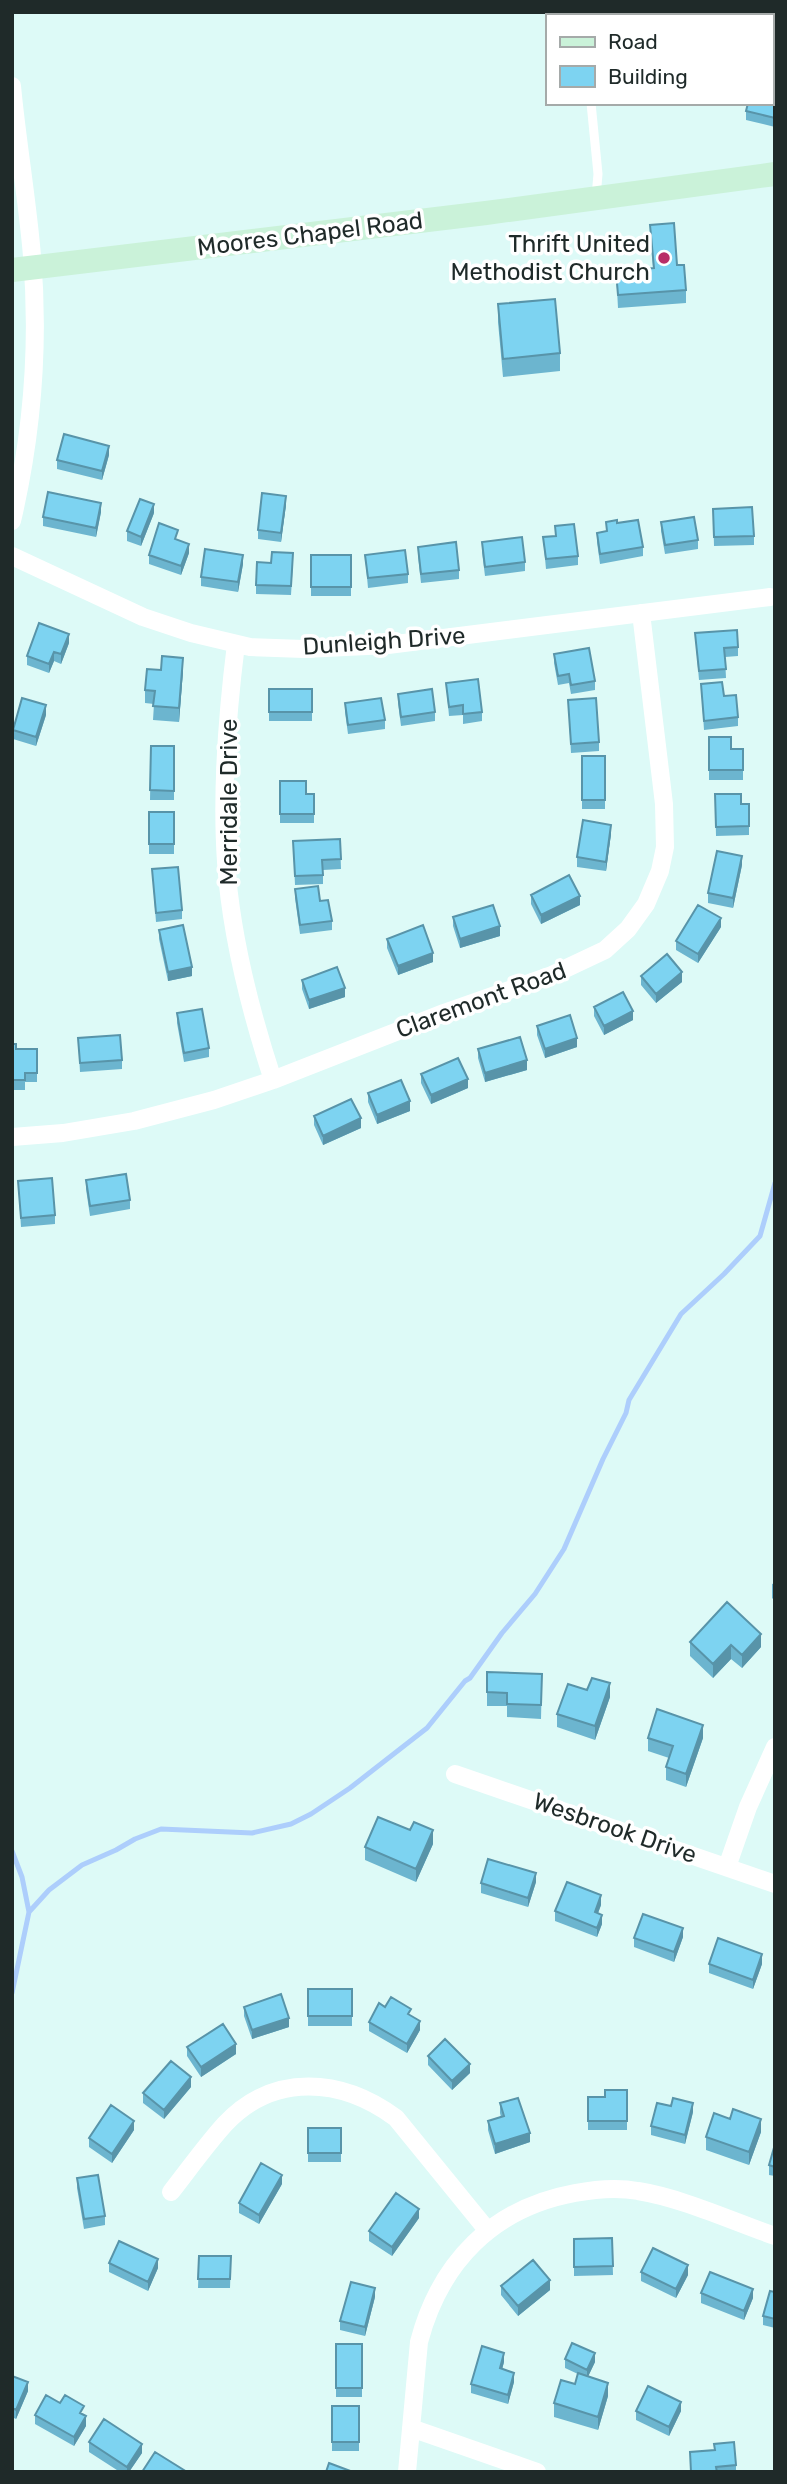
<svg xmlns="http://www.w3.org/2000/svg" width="787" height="2484" font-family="Rubik,sans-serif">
	<rect width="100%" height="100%" fill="#ddfaf7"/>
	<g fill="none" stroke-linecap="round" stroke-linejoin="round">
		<path stroke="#adcefc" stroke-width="5" d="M12,1851L22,1877L29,1912L12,1993
			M29,1912L49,1890L82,1865L116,1850L135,1839L161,1829L252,1833L291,1824L311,1814L350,1788L427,1728L465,1681L470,1678L502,1633L535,1594L564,1549L603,1459L626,1413L629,1400L681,1314L724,1274L760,1236L775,1183"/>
		<path stroke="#fff" stroke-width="9" d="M572,12L573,16
			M591,103L598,174L596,197"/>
		<path stroke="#fff" stroke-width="18" d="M12,86C17,139 26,192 31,245C40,338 33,431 12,521
			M12,556L143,617L191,633L250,647L304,649L388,645L770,597
			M236,644C227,716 221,789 226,862C231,937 250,1010 273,1080
			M12,1137L63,1133L134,1121L214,1100L273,1080L444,1013L552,975L605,950L628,929L646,904L660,871L665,847L664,804L641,613
			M455,1774L775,1884
			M727,1867L748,1807L775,1747
			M171,2192C189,2169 206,2145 225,2124C274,2072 342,2078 396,2118L488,2231
			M411,2428L537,2472
			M407,2472L419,2342C440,2262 493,2208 575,2193C596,2189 617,2187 638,2191C682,2198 732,2221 775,2236"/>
		<path stroke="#caf2d9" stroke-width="24" d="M12,270L486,213L775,174"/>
	</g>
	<path fill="#6cb5cf" d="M775,73V127L746,120V111Z
		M650,225L677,265L686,290V303L618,308L616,271L653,268Z
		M498,304L560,353V371L503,377L498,322Z
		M109,455L102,480L57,469V460Z
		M286,505L281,542L258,539V530Z
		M713,509L754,536V545L714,546Z
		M101,512L96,537L43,526V517Z
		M154,513L141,546L127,541V531Z
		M606,522L617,523L643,547V556L600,564L597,542V533L606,532Z
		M661,522L698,540V549L665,554L661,531Z
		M555,526L578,556V565L546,569L543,537L555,536Z
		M178,539V540L189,553L181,575L149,564V555Z
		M482,542L525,562V571L485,576L482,552Z
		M418,547L459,570V579L421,583L418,556Z
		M311,555H351V596H311Z
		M365,555L408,574V583L368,588Z
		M293,562L291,595L256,594V585Z
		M243,564L238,592L201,586V577Z
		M695,633L738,647V656L725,657L726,678L699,680Z
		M69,643L61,664L54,661L49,673L27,665V656Z
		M554,654L595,681V690L571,694L569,683L558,685L554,663Z
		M183,671L179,722L153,720L154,704L145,703V690Z
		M446,683L482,712V721L463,724V715L449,716Z
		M701,684L724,696L738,717V726L704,730Z
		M269,689H312V721H269Z
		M398,694L435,712V721L401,726L398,703Z
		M568,700L599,742V751L571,753Z
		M345,703L385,720V729L348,734L345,712Z
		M46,715L36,746L13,739V730Z
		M709,737L731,749H743V780H709Z
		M151,746H174V800H150Z
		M582,756H605V809H582Z
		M280,781L306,794H314V823H280Z
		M715,794L741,804H749V835L716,836Z
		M149,812H174V854H149Z
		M611,834L606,871L577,867V857Z
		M340,839L341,869L323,870V884L295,885L293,841Z
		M742,865L733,908L708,903V893Z
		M152,869L182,910V919L156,922Z
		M295,889L320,901L332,921V930L300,934L295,898Z
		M531,895L580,905L541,924L531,904Z
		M453,917L500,936L460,948L453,926Z
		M721,927L698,963L676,950V941Z
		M159,930L192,976L168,981L159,939Z
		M387,939L433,962L398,975L387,948Z
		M641,976L682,982L656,1003L641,985Z
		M302,980L345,997L309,1009L302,989Z
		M594,1007L633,1020L604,1035L594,1016Z
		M177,1013L209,1048V1057L184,1062L177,1023Z
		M537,1026L577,1047L545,1058L537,1035Z
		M78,1038L122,1060V1069L80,1072Z
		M12,1044L16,1049H37V1082H25V1090H12Z
		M478,1049L527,1070L485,1082L478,1058Z
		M421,1074L468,1088L431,1104L421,1083Z
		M368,1093L410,1111L377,1124L368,1102Z
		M314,1116L361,1128L323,1145L314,1125Z
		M86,1180L130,1200V1209L90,1216L86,1189Z
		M18,1181L55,1215V1224L21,1227Z
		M775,1583V1601L772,1598V1584Z
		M690,1642L761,1647L742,1668L731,1659L713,1678L690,1656Z
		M487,1672L542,1674L541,1719L507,1717V1706H487Z
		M587,1690L610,1697L595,1740L557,1727V1714Z
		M648,1738H703L686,1787L666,1780V1767L669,1758L648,1751Z
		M433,1844L416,1882L365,1860V1847Z
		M536,1882L528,1907L481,1893V1883Z
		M601,1905L598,1913L602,1924L597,1937L555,1921V1911Z
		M683,1937L674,1962L634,1947V1938Z
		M709,1964H762L753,1989L709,1973Z
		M308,1989H352V2026H308Z
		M244,2007L289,2027L252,2039L244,2016Z
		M385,2007L411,2016L420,2030L407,2053L369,2031V2022Z
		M187,2047L236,2054L201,2077L187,2056Z
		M428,2056L470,2073L452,2090L428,2065Z
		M191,2087L164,2119L143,2103V2093Z
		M627,2090V2130H588V2097H605Z
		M500,2103L530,2142L495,2154L488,2130V2121L501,2117L500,2113Z
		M693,2112L685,2144L651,2135V2126Z
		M730,2119L761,2132L749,2165L706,2150V2137Z
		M308,2128H341V2162H308Z
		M134,2130L112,2163L89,2147V2138Z
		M775,2144V2176L769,2175V2165Z
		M77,2178L105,2216V2225L84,2229L77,2188Z
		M282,2184L259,2224L239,2213V2203Z
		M419,2218L392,2256L369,2241V2231Z
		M612,2238L613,2275L574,2276V2239Z
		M199,2256H231L230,2288H198Z
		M109,2263L158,2268L148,2291L109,2272Z
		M641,2272L688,2275L676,2298L641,2281Z
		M501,2286L550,2290L518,2316L501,2295Z
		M775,2292V2328L763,2325V2316Z
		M701,2293L753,2298L744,2320L701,2303Z
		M375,2297L365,2336L340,2330V2321Z
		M336,2344H362V2397H336Z
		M565,2359L595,2362L588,2376L608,2396L598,2430L554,2417V2403L575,2384L578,2374L565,2368Z
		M504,2362L502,2369L514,2382L508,2404L471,2393V2384Z
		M12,2376L28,2391L16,2419L12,2417Z
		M332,2406H359V2451H332Z
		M636,2411H681L669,2436L636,2420Z
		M35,2415H84L86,2426L74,2446L35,2424Z
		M89,2442L142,2453L129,2472H120L89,2452Z
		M690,2452L736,2465V2472H690Z"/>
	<path fill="#5894a9" d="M109,446V455L102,480V471Z
		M286,496V505L281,542V533Z
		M101,503V512L96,537V528Z
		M154,504V513L141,546V537Z
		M189,544V553L181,575V566Z
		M243,555V564L238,592V582Z
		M69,634V643L61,664V654Z
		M54,652V661L49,673V664Z
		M183,658V671L179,722V708Z
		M46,705V715L36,746V737Z
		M611,825V834L606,871V862Z
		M742,856V865L733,908V898Z
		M580,896V905L541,924V915Z
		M721,918V927L698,963V954Z
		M500,926V936L460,948V939Z
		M433,953V962L398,975V966Z
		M192,967V976L168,981V972Z
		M682,972V982L656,1003V994Z
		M345,988V997L309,1009V1000Z
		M633,1011V1020L604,1035V1026Z
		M577,1038V1047L545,1058V1049Z
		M527,1060V1070L485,1082V1073Z
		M468,1079V1088L431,1104V1095Z
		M410,1101V1111L377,1124V1115Z
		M361,1118V1128L323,1145V1136Z
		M761,1634V1647L742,1668V1655Z
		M731,1645V1659L713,1678V1664Z
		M610,1683V1697L595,1740V1726Z
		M703,1725V1738L686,1787V1774Z
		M433,1830V1844L416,1882V1869Z
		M536,1873V1882L528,1907V1898Z
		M601,1895V1905L595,1921V1912Z
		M602,1915V1924L597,1937V1928Z
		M683,1928V1937L674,1962V1952Z
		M762,1954V1964L753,1989V1980Z
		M289,2018V2027L252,2039V2030Z
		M420,2021V2030L407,2053V2044Z
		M236,2044V2054L201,2077V2067Z
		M470,2064V2073L452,2090V2081Z
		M191,2077V2087L164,2119V2110Z
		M693,2103V2112L685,2144V2135Z
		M761,2119V2132L749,2165V2152Z
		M134,2121V2130L112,2163V2154Z
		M530,2133V2142L495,2154V2144Z
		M282,2175V2184L259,2224V2215Z
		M419,2209V2218L392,2256V2247Z
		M158,2259V2268L148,2291V2282Z
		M688,2265V2275L676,2298V2289Z
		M550,2280V2290L518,2316V2306Z
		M375,2288V2297L365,2336V2327Z
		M753,2289V2298L744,2320V2311Z
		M504,2353V2362L500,2377V2368Z
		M595,2353V2362L587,2379V2370Z
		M514,2373V2382L508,2404V2395Z
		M28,2382V2391L16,2419V2410Z
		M608,2383V2396L598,2430V2417Z
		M681,2402V2411L669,2436V2427Z
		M86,2416V2426L74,2446V2437Z
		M142,2444V2453L129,2472H127V2467Z"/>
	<path fill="#7dd3f1" stroke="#5894a9" stroke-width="2" d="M771,72L775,73V118L746,111L748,103H771Z
		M674,223L677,265H684L686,290L618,295L616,271L654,268L650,225Z
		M555,299L560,353L503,359L498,304Z
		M64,434L109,446L102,471L57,460Z
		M48,492L101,503L96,528L43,517Z
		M262,493L286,496L281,533L258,530Z
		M140,499L154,504L141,537L127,531Z
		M752,507L754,536L714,537L713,509Z
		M694,517L698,540L665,545L661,522Z
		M617,520V523L638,520L643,547L600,554L597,533L607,531L606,522Z
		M159,523L178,530L175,539L189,544L181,566L149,555Z
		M574,524L578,556L546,559L543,537L556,536L555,526Z
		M522,537L525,562L485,567L482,542Z
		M456,542L459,570L421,574L418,547Z
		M205,549L243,555L238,582L201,577Z
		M405,550L408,574L368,578L365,555Z
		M272,552L293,553L291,586L256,585L257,562L271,563Z
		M311,555H351V587H311Z
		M39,623L69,634L61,654L54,652L49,664L27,656Z
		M737,630L738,647L724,648L726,669L699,671L695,633Z
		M589,648L595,681L571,685L569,674L558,676L554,654Z
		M162,656L183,658L179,708L153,706L155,691L145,690L147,669L161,670Z
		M478,679L482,712L463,714V705L449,707L446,683Z
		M722,682L724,696L736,695L738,717L704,721L701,684Z
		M269,689H312V712H269Z
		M432,689L435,712L401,717L398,694Z
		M22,698L46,705L36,737L13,730Z
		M381,698L385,720L348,725L345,703Z
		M596,698L599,742L571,744L568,700Z
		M709,737H731V749H743V770H709Z
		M151,746H174V791L150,790Z
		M582,756H605V800H582Z
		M280,781H306V794H314V814H280Z
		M715,794H741V804H749V826L716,827Z
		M149,812H174V844H149Z
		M583,820L611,825L606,862L577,857Z
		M340,839L341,859L322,860L323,875L295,876L293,841Z
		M717,851L742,856L733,898L708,893Z
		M178,867L182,910L156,913L152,869Z
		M569,875L580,896L541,915L531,895Z
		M318,886L320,901L328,900L332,921L300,925L295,889Z
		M493,905L500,926L460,939L453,917Z
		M698,905L721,918L698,954L676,941Z
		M183,925L192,967L168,972L159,930Z
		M423,925L433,953L398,966L387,939Z
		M667,954L682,972L656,994L641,976Z
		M337,967L345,988L309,1000L302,980Z
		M623,992L633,1011L604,1026L594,1007Z
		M202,1009L209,1048L184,1053L177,1013Z
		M570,1015L577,1038L545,1049L537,1026Z
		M120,1035L122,1060L80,1063L78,1038Z
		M520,1037L527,1060L485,1073L478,1049Z
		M12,1044H16V1049H37V1073H25V1080H12Z
		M458,1058L468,1079L431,1095L421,1074Z
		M401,1080L410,1101L377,1115L368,1093Z
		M351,1099L361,1118L323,1136L314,1116Z
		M126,1174L130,1200L90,1206L86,1180Z
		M52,1178L55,1215L21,1218L18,1181Z
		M727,1602L761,1634L742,1655L731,1645L713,1664L690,1642Z
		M487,1672L542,1674L541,1705L507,1704V1693L487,1692Z
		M592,1678L610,1683L595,1726L557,1714L568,1684L587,1690Z
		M657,1709L703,1725L686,1774L666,1767L673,1746L648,1738Z
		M378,1817L410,1830L414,1822L433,1830L416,1869L365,1847Z
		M488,1859L536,1873L528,1898L481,1883Z
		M567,1882L601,1895L595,1912L602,1915L597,1928L555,1911Z
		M643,1914L683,1928L674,1952L634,1938Z
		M718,1938L762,1954L753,1980L709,1964Z
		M308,1989H352V2016H308Z
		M281,1994L289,2018L252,2030L244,2007Z
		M391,1997L411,2009L408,2014L420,2021L407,2044L369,2022L379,2003L385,2007Z
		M223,2024L236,2044L201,2067L187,2047Z
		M445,2039L470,2064L452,2081L428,2056Z
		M171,2061L191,2077L164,2110L143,2093Z
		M605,2090H627V2121H588V2097H605Z
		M518,2098L530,2133L495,2144L488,2121L504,2116L500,2103Z
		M673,2098L693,2103L685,2135L651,2126L657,2103L671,2106Z
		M111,2105L134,2121L112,2154L89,2138Z
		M733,2109L761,2119L749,2152L706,2137L714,2113L730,2119Z
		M308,2128H341V2153H308Z
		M775,2144V2167L769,2165Z
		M261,2163L282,2175L259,2215L239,2203Z
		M98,2175L105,2216L84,2219L77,2178Z
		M396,2193L419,2209L392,2247L369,2231Z
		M612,2238L613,2266L574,2267V2239Z
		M119,2241L158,2259L148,2282L109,2263Z
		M653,2248L688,2265L676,2289L641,2272Z
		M199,2256H231L230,2279H198Z
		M533,2260L550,2280L518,2306L501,2286Z
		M710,2272L753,2289L744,2311L701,2293Z
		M351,2282L375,2288L365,2327L340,2321Z
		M770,2291L775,2292V2319L763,2316Z
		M572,2343L595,2353L587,2370L565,2359Z
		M336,2344H362V2388H336Z
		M482,2346L504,2353L500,2368L514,2373L508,2395L471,2384Z
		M578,2373L608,2383L598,2417L554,2403L561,2380L575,2384Z
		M12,2376L28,2382L16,2410L12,2408Z
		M648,2386L681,2402L669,2427L636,2411Z
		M46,2395L60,2403L65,2395L84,2406L80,2413L86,2416L74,2437L35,2415Z
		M332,2406H359V2442H332Z
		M104,2419L142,2444L127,2467L89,2442Z
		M734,2442L736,2465L716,2467L717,2472H691L690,2452L715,2450L714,2444Z
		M155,2452L187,2472H142Z
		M329,2463L353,2472H326Z"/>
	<circle fill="#b82d67" stroke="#fff" stroke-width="2.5" cx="664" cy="258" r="7"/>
	<g text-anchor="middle" stroke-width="7" stroke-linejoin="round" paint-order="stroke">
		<g font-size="24" fill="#1f2a29" stroke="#fff">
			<text transform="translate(310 234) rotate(-7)" y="8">Moores Chapel Road</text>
			<text transform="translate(384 641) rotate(-4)" y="8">Dunleigh Drive</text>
			<text transform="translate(229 802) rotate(-90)" y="8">Merridale Drive</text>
			<text transform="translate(481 1000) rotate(-20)" y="8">Claremont Road</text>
			<text transform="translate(615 1828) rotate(19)" y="8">Wesbrook Drive</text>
		</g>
		<g font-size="24" fill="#1f2a29" stroke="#fff" text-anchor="end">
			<text x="650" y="252">Thrift United<tspan x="650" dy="28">Methodist Church</tspan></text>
		</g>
	</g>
	<rect width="787" height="2484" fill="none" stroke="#1f2a29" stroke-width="28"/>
	<rect x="546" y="14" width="228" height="91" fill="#ffffff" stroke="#a5aaa9" stroke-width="2"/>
	<rect x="560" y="37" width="35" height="10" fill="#caf2d9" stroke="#a5aaa9" stroke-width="2"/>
	<text x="608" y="49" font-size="21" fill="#1f2a29">Road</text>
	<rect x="560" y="66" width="35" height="21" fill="#7dd3f1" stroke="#a5aaa9" stroke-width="2"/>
	<text x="608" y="84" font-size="21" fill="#1f2a29">Building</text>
</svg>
